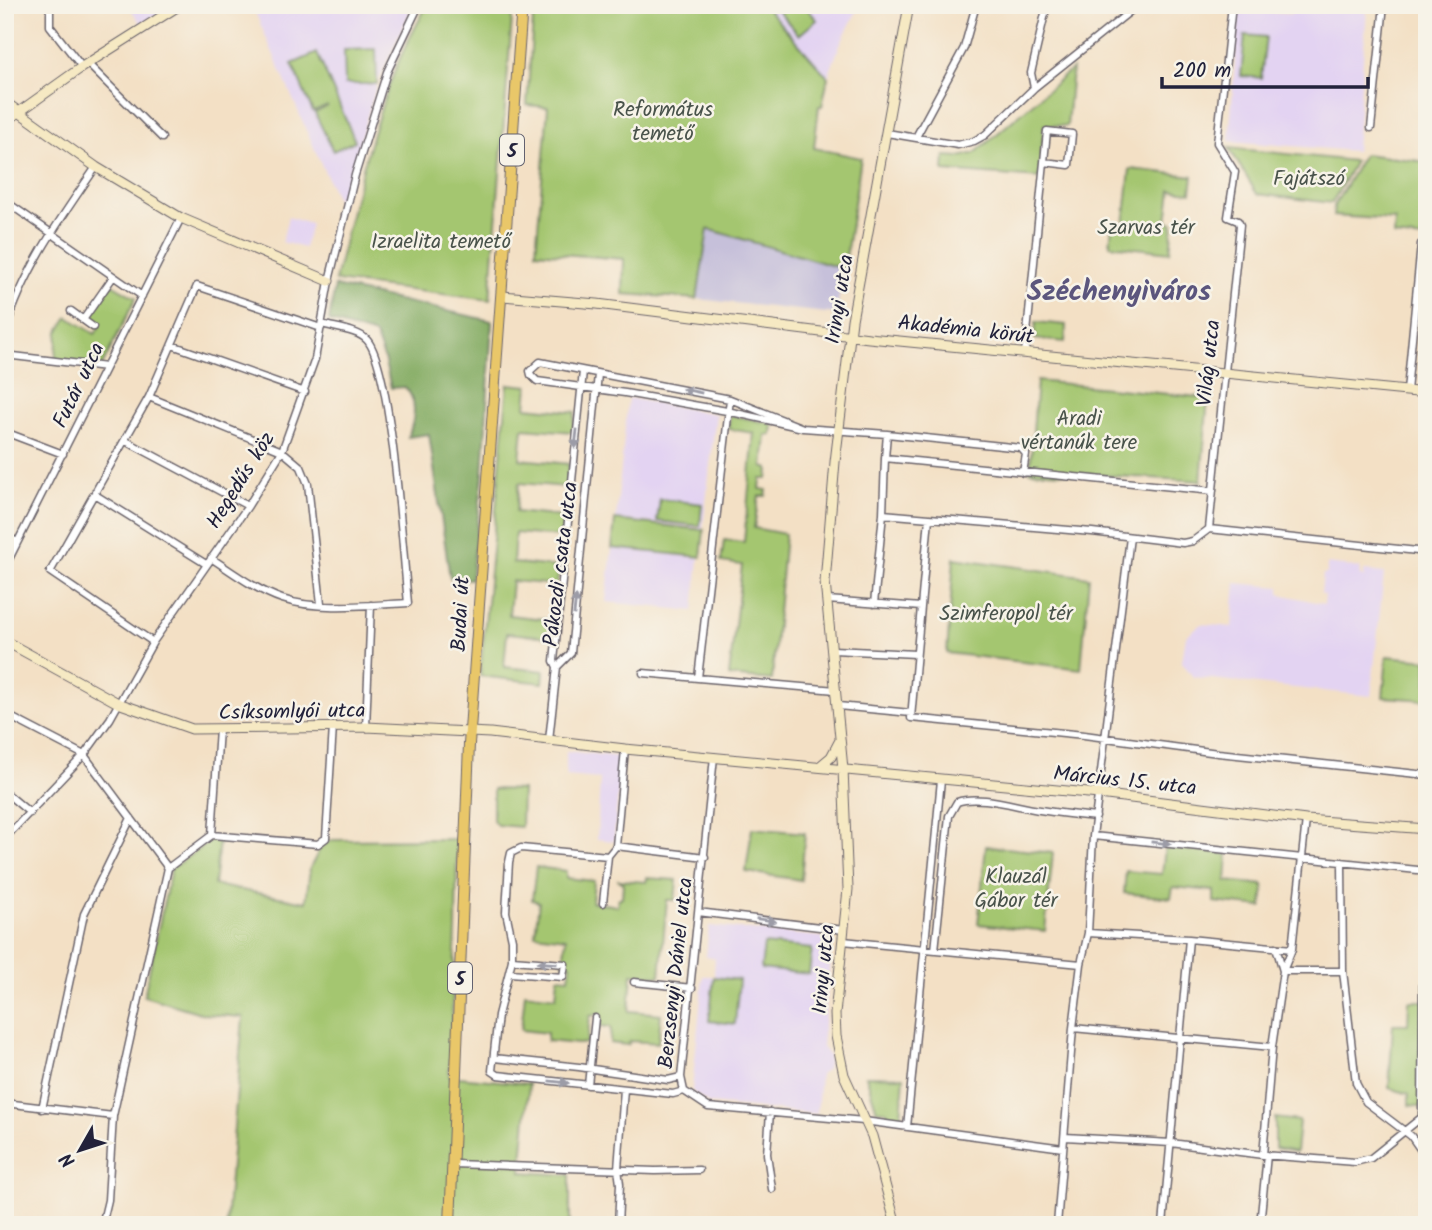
<svg xmlns="http://www.w3.org/2000/svg" width="1432" height="1230" font-family="Kalam,sans-serif">
	<rect width="100%" height="100%" fill="#f7f3e8"/>
	<filter id="ink" filterUnits="userSpaceOnUse"><feTurbulence type="fractalNoise" baseFrequency=".0143" numOctaves="2"/><feDisplacementMap in="SourceGraphic" scale="14" xChannelSelector="R" yChannelSelector="G"/><feConvolveMatrix kernelMatrix="1 2 1 2 8 2 1 2 1" color-interpolation-filters="sRGB"/></filter>
	<filter id="wash" filterUnits="userSpaceOnUse"><feTurbulence type="fractalNoise" baseFrequency=".00686" numOctaves="4" result="noise"/><feDisplacementMap in="SourceGraphic" scale="28" xChannelSelector="R" yChannelSelector="G"/><feGaussianBlur stdDeviation="1.57" result="paint"/><feColorMatrix in="noise" values="0 0 0 0 0 0 0 0 0 0 0 0 0 0 0 0 0 1.4 0 .05"/><feComposite in="paint" operator="in"/></filter>
	<g filter="url(#wash)">
		<rect width="100%" height="100%" fill="#f3e0c5"/>
		<path fill="#e3d3f2" d="M128,5H172L142,25Z
			M252,5H413L377,84L340,207Z
			M764,5H860L841,42L828,77Z
			M1305,5L1367,7L1356,151L1229,141L1239,10L1291,14L1292,8L1305,9Z
			M288,217L311,224L304,248L282,242Z
			M628,398L716,414L703,528L616,519Z
			M612,549L699,558L694,611L606,602Z
			M1327,564L1359,568L1360,576L1364,577V571L1384,573L1371,696L1193,677L1182,662L1186,636L1201,624L1232,627L1236,583L1280,587V594L1324,604L1325,594H1321L1323,574H1327Z
			M566,751L621,757L614,841L597,839L600,779L566,776Z
			M709,926L832,938L822,1047L829,1056L827,1069L820,1074L817,1114L709,1104L692,1091L703,976H714L715,958L706,957Z"/>
		<path fill="#c6c0da" d="M708,229L844,269L836,314L697,299Z"/>
		<path fill="#a4c670" stroke="#637456" stroke-width="2" d="M427,5H513L490,300L335,281C353,206 370,129 400,58C408,40 418,23 427,5Z
			M534,5H764L828,77L822,106H819L814,148L861,158L844,269L708,229L697,299L623,294L624,259L536,252L548,107L527,105Z
			M773,5H804L817,20L799,35Z
			M1245,35L1266,37L1261,78L1241,76Z
			M376,49L377,84H345L344,50Z
			M317,53L355,141L333,151L315,113L328,106L313,112L292,64Z
			M1072,69L1067,126L1044,125L1039,178L944,171L945,156L960,157L975,153Z
			M1229,148L1355,161L1332,203L1257,194Z
			M1364,154L1427,162V223H1425L1424,239L1394,236L1395,220L1333,216L1334,206Z
			M1130,169L1193,176L1191,192L1171,190L1167,221L1173,223L1170,252L1110,245L1112,225H1124Z
			M112,284L136,298L102,366L55,362L58,332L68,317L95,334L99,328L88,319Z
			M1036,322L1066,325L1065,342L1035,339Z
			M1037,381L1208,398L1201,481L1030,471Z
			M508,384L528,386L526,407L575,412L573,432L523,428L520,459L569,464L566,487L519,483L516,512L563,517L562,537L515,533L513,563L559,567L557,585L512,581L509,615L552,620L550,637L507,633L504,667L544,671L543,683L480,676Z
			M730,415L773,424L772,435H766L763,467L769,469L768,479H761L760,489L767,490L766,496H759L754,528L785,534L772,680L729,676L742,565L721,562L724,540L744,542L754,433L728,429Z
			M660,499L702,504L700,526L657,521Z
			M615,520L704,530L701,557L612,548Z
			M954,558L1089,577L1081,669L947,653Z
			M1387,656L1427,660V700L1383,697Z
			M493,789L522,790L521,827L497,825L493,820Z
			M752,828L805,833L801,880L746,872Z
			M457,839L456,931L449,1076L529,1084L521,1172L570,1175V1225H226L243,1017L204,1014L144,996L171,869L210,841L219,842L214,885L306,902L310,868L321,847L331,840Z
			M986,846L1053,853L1045,931L978,924Z
			M1165,848L1228,854L1226,881L1264,885L1262,907L1214,902V891L1173,887L1171,898L1124,893L1126,871L1162,874Z
			M536,867L566,871V878L594,881L592,902L617,906L618,899L622,897L623,884L619,880L646,882L647,878L677,880L675,900H667L660,976L632,974L629,1011L661,1014L658,1043L630,1041L628,1045L610,1043L611,1027L599,1026L600,1014L590,1016L587,1043L578,1044L547,1041V1033L521,1030L525,993L556,997L558,977L569,978L571,964L563,963L566,938L535,934L539,902L532,900Z
			M764,944L812,949L809,974L761,969Z
			M714,977L739,980L735,1024L709,1021Z
			M1409,1001H1425L1427,1107L1409,1105V1094L1389,1088L1393,1024H1408Z
			M866,1076L904,1077L901,1117H888L887,1111H877Z
			M1275,1118L1299,1121L1296,1152L1275,1148Z"/>
		<path fill="#83ab62" stroke="#52664e" stroke-width="2" d="M335,286L492,321L483,475L471,579L450,578L429,434L408,437C415,419 418,401 405,387L391,388L384,358L375,335L329,321Z"/>
	</g>
	<g filter="url(#ink)">
		<g fill="none" stroke-linecap="round" stroke-linejoin="round">
			<g stroke="#6b646b" stroke-width="9">
				<path id="street" d="M47,5L50,11V26L82,67
					M88,64L162,138
					M1034,88L1031,73L1047,5
					M1371,128L1384,5
					M887,133L958,145L974,141L985,135L1034,88L1138,5
					M916,137L964,48L976,5
					M5,201L142,296
					M71,311L93,327
					M83,320L113,277
					M5,332C23,271 60,219 96,167
					M172,345L305,392
					M1025,353L1044,162L1047,131L1072,134L1069,165L1044,162
					M5,355L106,367
					M1407,391L1421,244
					M149,397L282,451L301,467L308,484L321,604
					M730,399L698,678L836,690
					M803,428L730,399L540,362L530,371L531,375L537,381L625,393L727,411L803,428L887,434L885,458L1213,491
					M5,432L63,454
					M887,434L1021,448L1026,454L1023,473
					M126,441L248,506
					M94,494L206,564
					M883,514L1092,532L1183,543L1193,541L1209,529
					M929,518L911,718L1084,735L1218,753L1427,775
					M1209,529L1240,225L1238,221L1228,217L1235,172L1217,143L1232,5
					M1209,529L1427,552
					M5,535L17,542
					M211,558C234,573 256,590 282,599C317,611 370,605 408,603C403,556 392,368 367,340C358,330 334,328 322,324
					M5,567L181,218
					M827,600L921,607
					M874,604L883,514L885,458
					M153,642L50,572L149,397L197,286L321,328
					M833,650L916,654
					M557,667L571,653L598,374
					M643,673L698,678
					M838,706L911,713
					M5,714L84,755L168,868
					M366,727L371,605
					M549,740L557,667L554,661L583,371
					M714,757L681,1077L684,1091L708,1107L864,1121L1063,1148
					M5,792L30,813
					M212,835L219,729
					M1093,836L1427,871
					M5,838L84,755L110,719L153,642L248,506L282,451L315,359L329,281L355,175L387,72L419,5
					M616,846L625,749
					M1342,862L1343,971L1356,1083L1366,1102L1411,1136L1427,1159
					M168,868L212,835L318,844L326,838L333,727
					M603,903L608,856
					M698,912L844,930
					M1088,933L1189,939L1292,949
					M843,941L1081,964
					M1276,947L1283,971H1343
					M935,950L949,816L957,802C979,794 1017,807 1040,810C1059,813 1077,815 1096,817
					M510,973L563,977L565,964L512,960
					M634,982L692,988
					M1073,1028L1272,1047
					M494,1058L579,1067L668,1080L681,1077
					M588,1085L595,1018
					M684,1091L673,1094L498,1075L492,1071L498,1015L512,960V940L506,912L509,862L511,853L521,848L608,856L616,846L705,857
					M5,1103L113,1116
					M42,1109L84,914L131,818
					M770,1112L767,1154L772,1189
					M1422,1117L1423,964L1427,883
					M907,1127L941,780
					M1065,1137L1171,1143L1263,1155L1355,1162L1371,1158L1422,1117H1427
					M1263,1155L1272,1047L1283,971L1292,949L1306,820
					M453,1164L655,1171L699,1170
					M102,1225L108,1200L113,1116L168,868
					M618,1225L620,1184L618,1169L624,1089
					M1057,1225L1073,1028L1081,964L1088,933L1093,836L1130,537
					M1163,1225L1189,939
					M1260,1225L1267,1155"/>
			</g>
			<g stroke="#6b646b" stroke-width="11">
				<path id="secondary" d="M5,102L96,167L181,218L329,281
					M5,122L82,67L180,5
					M502,296L597,304L869,338L1427,393
					M5,641L118,703L192,729L366,727L490,733L625,749L1099,794L1306,820L1427,829
					M819,767L831,757L840,740
					M896,1225L872,1136L844,1075L836,1036L835,1014L848,889L843,769L825,582L835,462L852,320L909,5"/>
			</g>
			<g stroke="#6b646b" stroke-width="12">
				<path id="primary" d="M450,1225L469,744L522,5"/>
			</g>
			<use href="#street" stroke="#fff" stroke-width="6"/>
			<use href="#secondary" stroke="#f6e9c3" stroke-width="9"/>
			<use href="#primary" stroke="#e9c769" stroke-width="10"/>
		</g>
		<defs><path id="oneway-solid" d="M-6-.8H1V-3.2L6.5 0L1 3.2V.8H-6Z" transform="scale(1.75)"/></defs>
		<g fill="#9c9ca7">
			<use href="#oneway-solid" transform="translate(692 391) rotate(-169)"/>
			<use href="#oneway-solid" transform="translate(576 439) rotate(96)"/>
			<use href="#oneway-solid" transform="translate(575 605) rotate(-84)"/>
			<use href="#oneway-solid" transform="translate(1161 843) rotate(6)"/>
			<use href="#oneway-solid" transform="translate(766 920) rotate(7)"/>
			<use href="#oneway-solid" transform="translate(547 963) rotate(-176)"/>
			<use href="#oneway-solid" transform="translate(559 1082) rotate(6)"/>
		</g>
	</g>
	<g text-anchor="middle" stroke-width="5" stroke-linejoin="round" paint-order="stroke">
		<g fill="#f7f3e8" stroke="#62616f" stroke-width="2">
			<rect x="500" y="134.5" width="24" height="31" rx="5"/>
			<rect x="448" y="962.5" width="24" height="31" rx="5"/>
		</g>
		<g font-size="19" font-weight="bold" fill="#22223b">
			<text x="512" y="157">5</text>
			<text x="460" y="985">5</text>
		</g>
		<g font-size="21" fill="#49534b" stroke="#f7f3e8">
			<text x="663" y="116">Református<tspan x="663" dy="24">temető</tspan></text>
			<text x="1309" y="185">Fajátszó</text>
			<text x="1146" y="234">Szarvas tér</text>
			<text x="441" y="248">Izraelita temető</text>
			<text x="1079" y="425">Aradi<tspan x="1079" dy="24">vértanúk tere</tspan></text>
			<text x="1006" y="620">Szimferopol tér</text>
			<text x="1016" y="883">Klauzál<tspan x="1016" dy="24">Gábor tér</tspan></text>
		</g>
		<g font-size="21" fill="#22223b" stroke="#f7f3e8">
			<text transform="translate(839 299) rotate(-81)" y="7">Irinyi utca</text>
			<text transform="translate(966 329) rotate(6)" y="7">Akadémia körút</text>
			<text transform="translate(1208 363) rotate(-84)" y="7">Világ utca</text>
			<text transform="translate(78 385) rotate(-64)" y="7">Futár utca</text>
			<text transform="translate(240 480) rotate(-58)" y="7">Hegedűs köz</text>
			<text transform="translate(560 564) rotate(-83)" y="7">Pákozdi csata utca</text>
			<text transform="translate(460 614) rotate(-87)" y="7">Budai út</text>
			<text transform="translate(292 711) rotate(-1)" y="7">Csíksomlyói utca</text>
			<text transform="translate(1125 780) rotate(6)" y="7">Március 15. utca</text>
			<text transform="translate(823 969) rotate(-85)" y="7">Irinyi utca</text>
			<text transform="translate(675 973) rotate(-84)" y="7">Berzsenyi Dániel utca</text>
		</g>
		<g font-size="28" font-weight="bold" fill="#5b557d" stroke="#f7f3e8">
			<text x="1119" y="300">Széchenyiváros</text>
		</g>
	</g>
	<rect width="1432" height="1230" fill="none" stroke="#f7f3e8" stroke-width="28"/>
	<g transform="translate(80 1150) rotate(231)" stroke="#f7f3e8" stroke-width="5" paint-order="stroke">
	<path d="M0-5L12 26L0 18L-12 26Z" fill="#22223b"/>
	<text y="-10" font-size="19" font-weight="bold" text-anchor="middle" fill="#22223b">N</text>
	</g>
	<path d="M1162 77v10h206v-10" fill="none" stroke="#22223b" stroke-width="3.5"/>
	<text x="1173" y="77" font-size="21" fill="#22223b" stroke="#f7f3e8" stroke-width="5" paint-order="stroke">200 m</text>
</svg>
